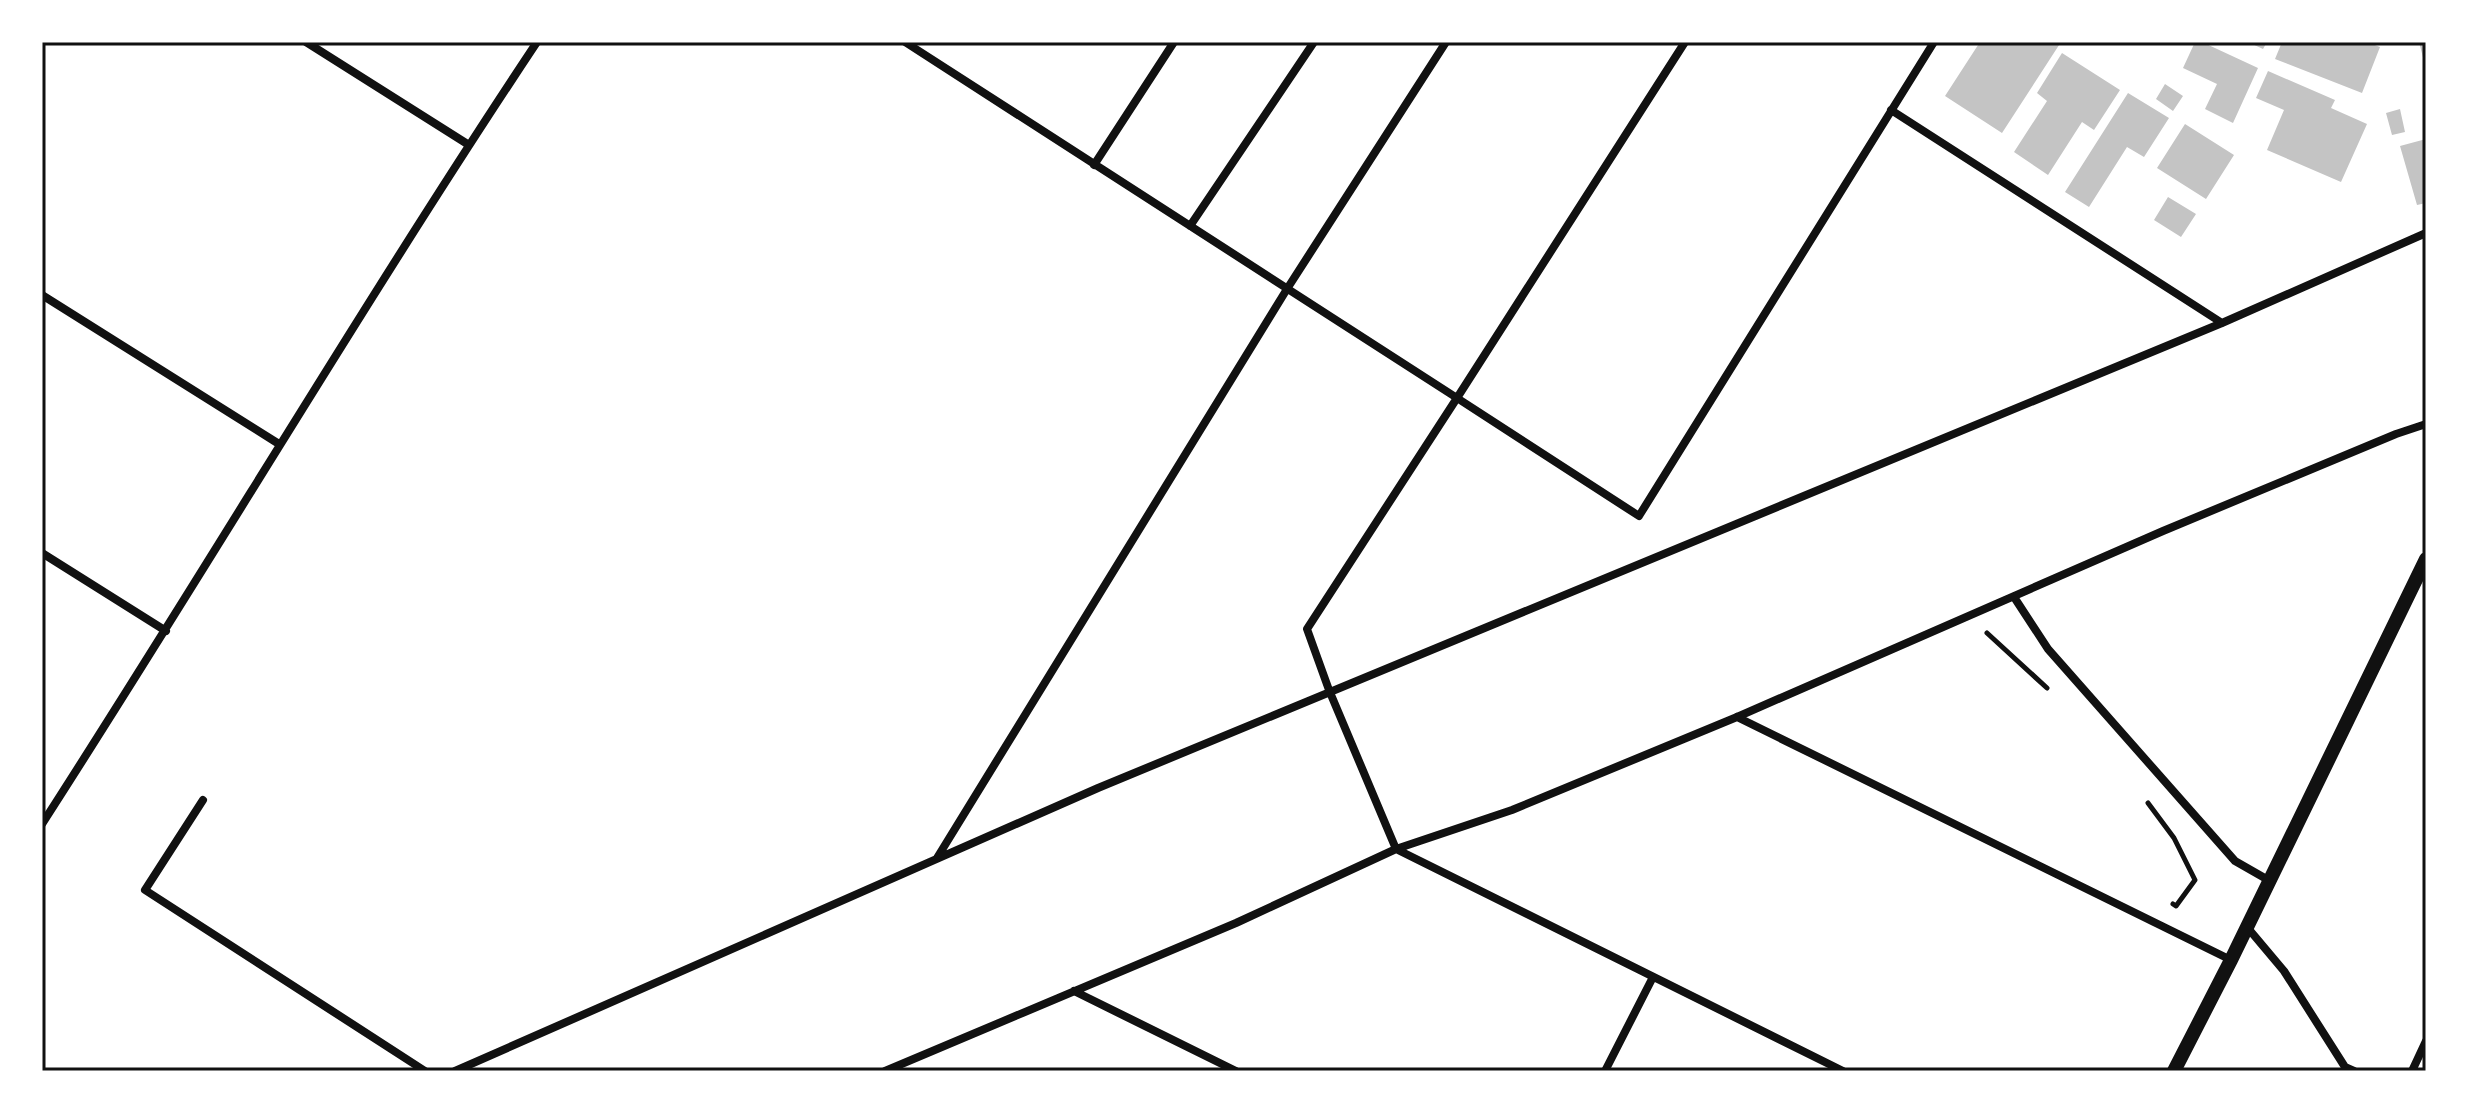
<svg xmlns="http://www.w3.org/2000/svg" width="2468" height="1113" font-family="'Alegreya Sans',sans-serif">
	<rect width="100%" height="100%" fill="#fff"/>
	<path fill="#c4c4c4" d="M1980,42H2061L2002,133L1945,96Z
		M2195,42H2202L2258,68L2233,123L2205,109L2217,84L2183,68Z
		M2248,42H2267L2263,49Z
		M2282,42H2367L2380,47L2362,93L2275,59Z
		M2419,42H2426V65H2425Z
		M2062,53L2120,90L2094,130L2082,122L2048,175L2014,152L2047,101L2037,93Z
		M2268,71L2335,100L2331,108L2367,124L2341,182L2267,150L2284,110L2256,98Z
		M2165,84L2183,96L2173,111L2156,99Z
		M2128,93L2169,118L2144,157L2127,147L2089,207L2065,192Z
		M2400,109L2405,132L2392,135L2386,113Z
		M2185,124L2234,155L2206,199L2157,168Z
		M2426,139V203L2417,205L2400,146Z
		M2168,197L2196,214L2181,237L2154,220Z"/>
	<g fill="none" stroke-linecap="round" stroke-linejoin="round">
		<path stroke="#111" stroke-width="5" d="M1987,633L2047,688
			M2148,803L2174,838L2195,880L2176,906L2173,904"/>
		<path stroke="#111" stroke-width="8" d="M306,42L469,145
			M905,42L1457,398L1307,629L1329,690L1396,849L1843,1071
			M1685,42L1457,398L1639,516L1934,42
			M1891,110L2222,323
			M1094,165L1174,42
			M1190,226L1314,42
			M42,295L279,444
			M42,553L166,631
			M2014,597L2048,649L2235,861L2270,881
			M1737,717L2231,960
			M203,800L145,890L425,1071
			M42,824C209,565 366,299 537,42
			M937,858L1287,289L1446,42
			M2247,927L2284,971L2345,1067L2354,1071
			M1074,991L1236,1071
			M455,1071L1098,788L2222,323L2426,233
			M885,1071L1236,923L1396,849L1512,810L1737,717L2163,531L2396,434L2426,424
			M1605,1071L1653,977
			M2412,1071L2426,1041"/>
		<path stroke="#111" stroke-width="14" d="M2174,1071L2231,960L2426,559"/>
	</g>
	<rect width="2468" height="1113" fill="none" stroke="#ffffff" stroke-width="88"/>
	<rect x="44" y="44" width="2380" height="1025" fill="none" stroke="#111" stroke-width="3"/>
</svg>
